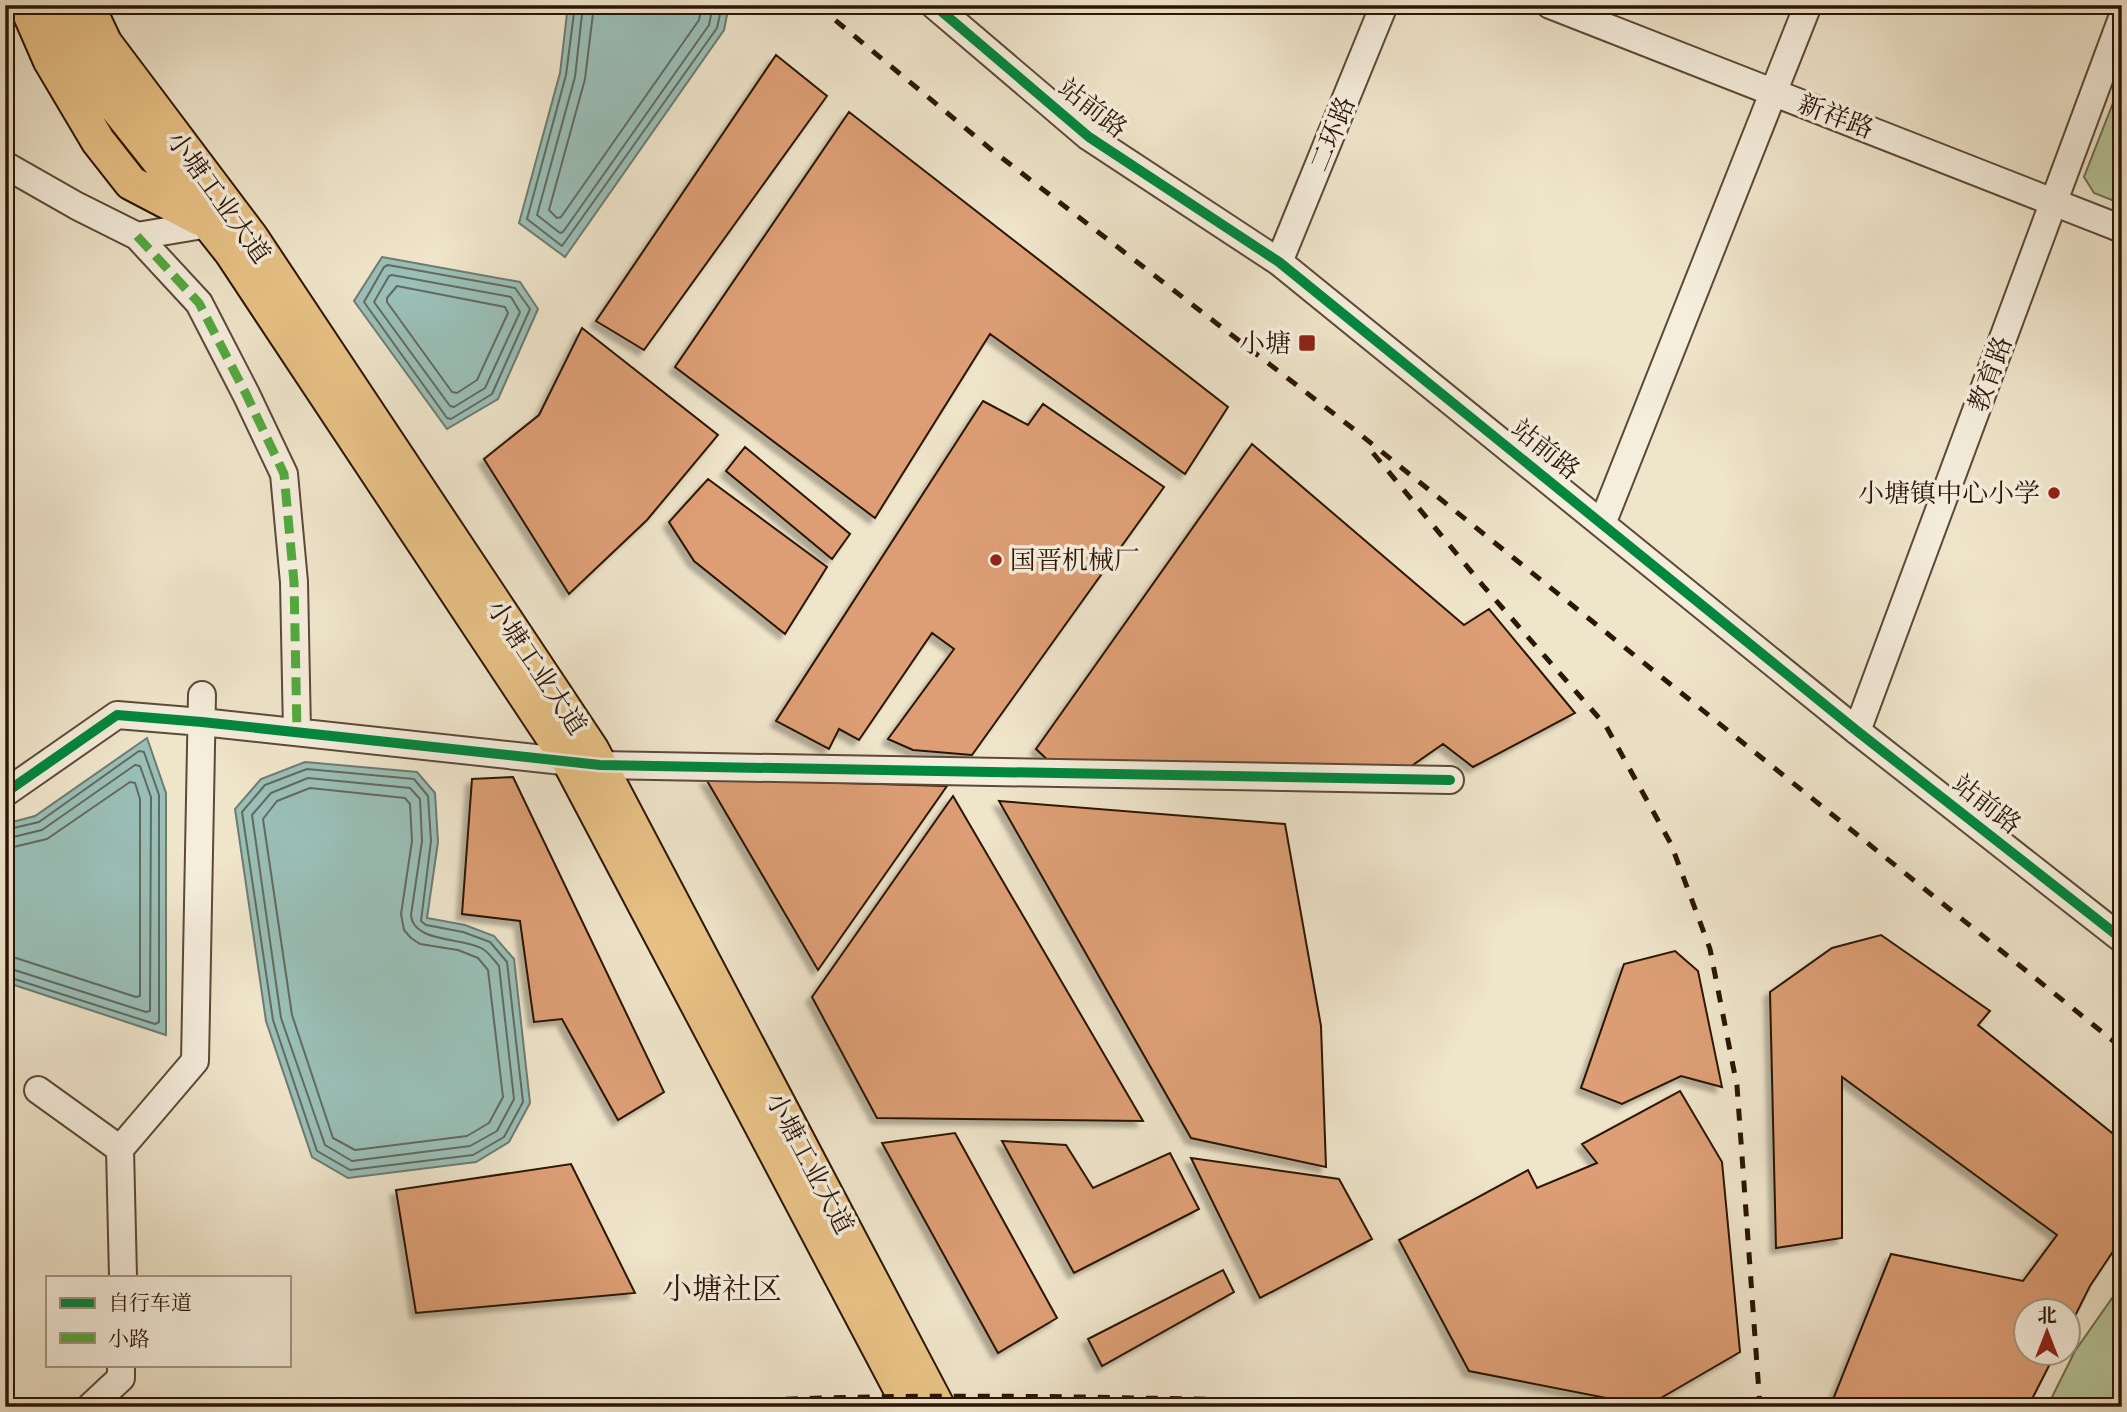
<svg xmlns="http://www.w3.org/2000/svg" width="2127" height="1412" font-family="'Sorts Mill Goudy','Noto Serif SC',serif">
	<defs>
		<filter id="shadow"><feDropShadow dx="-5.5" dy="5.5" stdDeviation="2" flood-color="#0004"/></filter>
	</defs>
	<rect width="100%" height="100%" fill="#efe5cb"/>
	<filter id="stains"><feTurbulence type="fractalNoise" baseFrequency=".00286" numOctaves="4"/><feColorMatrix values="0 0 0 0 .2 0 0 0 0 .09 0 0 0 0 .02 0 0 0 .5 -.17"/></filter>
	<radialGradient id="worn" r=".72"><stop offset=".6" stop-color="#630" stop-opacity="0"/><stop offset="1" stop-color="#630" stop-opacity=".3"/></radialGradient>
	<path fill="#b6c59a" stroke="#706d50" stroke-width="2" d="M2122,80V204L2094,193L2084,177Z
		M2122,1284V1407H2047L2075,1351Z"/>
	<path fill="#9abfb7" stroke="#6e7b70" stroke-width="2" d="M568,5H729L724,30L565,257L519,223L560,73Z
		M382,257L520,282L538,309L498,399L447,429L354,301Z
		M147,738L166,793V1035L5,982V824L35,816Z
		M305,762L417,772L435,793L438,842L427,918L465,925L494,936L514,959L530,1103L509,1142L476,1162L348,1178L312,1157L266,1021L235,809L261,779Z"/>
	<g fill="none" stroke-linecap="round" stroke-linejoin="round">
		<path stroke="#626a5e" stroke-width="2" d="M575,5L566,75L527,219L562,246L717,28L722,5
			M583,5L575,77L537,215L560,233L563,232L709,25L713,5
			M594,5L585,79L549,210L557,218L561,217L699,20L702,5
			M388,265L515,288L530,309L492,394L451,419L447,418L364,302L384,267Z
			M392,275L511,297L520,312L485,388L454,407L450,406L374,302L389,276Z
			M397,286L505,307L508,313L477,380L457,393L452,392L387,302V298Z
			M307,769L414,779L428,796L431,841L421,921L426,925L463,932L490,942L507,962L523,1102L504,1137L473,1155L350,1170L317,1151L273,1020L242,812L265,785Z
			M308,778L410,788L420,799L422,841L411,915C413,943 463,937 483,949C489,953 494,960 499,966L514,1099L497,1131L470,1146L352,1161L325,1145L281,1018L252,815L271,793Z
			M310,788L405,798L410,804L412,841L401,914L404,930L411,938L420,944L458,950L478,958L488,970L503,1097L489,1123L467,1136L355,1150L333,1138L292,1015L263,819L277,801Z
			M5,830L39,822L139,751L144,752L159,795V1022L155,1024L5,976
			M5,839L42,830L135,765L140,766L151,797L150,1011L146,1012L5,967
			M5,849L47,839L130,782L135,783L140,799V996L136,997L16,958L5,957"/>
	</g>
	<path fill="#dd9e74" stroke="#2b1506" stroke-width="2" filter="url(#shadow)" d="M776,55L827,96L644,350L596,321Z
		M849,112L1228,407L1185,474L990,334L875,518L675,367Z
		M582,328L718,435L647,520L569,594L484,459L539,415Z
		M983,401L1028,425L1043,404L1164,487L972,755L913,750L888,739L954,649L932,633L859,740L839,729L829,749L776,721Z
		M1252,444L1464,625L1489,609L1575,713L1473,767L1443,744L1410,767L1052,764L1036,749Z
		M745,447L850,534L832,559L726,471Z
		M708,479L827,567L785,634L694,561L669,522Z
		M513,777L664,1092L618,1120L562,1019L534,1022L520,921L462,914L472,779Z
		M706,779L947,786L818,970Z
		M953,796L1143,1121L877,1118L812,997Z
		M999,801L1285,824L1321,1026L1326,1167L1191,1138Z
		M1881,935L1990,1011L1978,1025L2122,1141V1238L2090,1286L2068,1330V1310H2025V1352H2056L2028,1407H1830L1891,1254L2023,1281L2057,1235L1842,1077V1238L1776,1248L1770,992L1832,948Z
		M1675,951L1698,971L1722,1087L1681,1076L1622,1104L1581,1088L1624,964Z
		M1680,1091L1722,1162L1740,1352L1647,1406L1469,1371L1399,1240L1528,1170L1537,1188L1597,1163L1582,1144Z
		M955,1133L1057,1318L998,1353L882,1143Z
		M1002,1141L1066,1145L1093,1188L1170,1153L1199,1209L1074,1273Z
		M1191,1158L1339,1179L1372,1239L1260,1298Z
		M571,1164L635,1293L416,1313L396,1190Z
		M1223,1270L1234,1292L1102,1366L1088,1339Z"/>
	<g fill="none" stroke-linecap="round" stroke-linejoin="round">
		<g stroke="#5c4937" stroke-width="30">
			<path id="minor" d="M934,5L1089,137L1279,262L1857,731L2122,939
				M1550,5L2122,229
				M5,165L77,206L137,236L209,224
				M137,236L199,303L246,394L284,474L294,582L297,732
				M1279,262L1384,5
				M1602,524L1808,5
				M1857,731L2122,18
				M5,793L117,715L202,722L600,765L1450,780
				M38,1090L120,1149
				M123,1277L120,1149L195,1061L202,695
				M90,1407L121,1378V1365"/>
		</g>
		<g stroke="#2b1506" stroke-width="37">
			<path id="major" d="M26,5L50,60L98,141L131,183L198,218
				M54,5L74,54L231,252L570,763L910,1407
				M87,5L105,43L251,237L592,750L938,1407"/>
		</g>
		<use href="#minor" stroke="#f5eedd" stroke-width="26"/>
		<use href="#major" stroke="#e8c286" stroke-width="33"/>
		<path stroke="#2b1506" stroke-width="5" stroke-dasharray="12 12" stroke-linecap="butt" d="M817,5L993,151L1351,427L2122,1048
			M1373,453L1485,588L1606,726L1671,844L1710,949L1737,1086L1760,1407
			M642,1407C788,1396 935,1395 1081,1397C1177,1399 1272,1399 1367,1407"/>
		<path stroke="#54a940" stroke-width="9" stroke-dasharray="18 9" stroke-linecap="butt" d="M137,236L199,303L246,394L284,474L294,582L297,732"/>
		<g stroke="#f5eedd" stroke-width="15">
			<path id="cycleway" d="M934,5L1089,137L1279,262L1857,731L2122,939
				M5,793L117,715L202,722L600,765L1450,780"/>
		</g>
		<use href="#cycleway" stroke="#00873e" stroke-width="10"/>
	</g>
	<g fill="#8f2418" stroke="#f5eedd" stroke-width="2.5">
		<rect x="1298" y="334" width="18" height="18" rx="3.5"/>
		<circle cx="2054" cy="493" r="7"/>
		<circle cx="996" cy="560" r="7"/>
	</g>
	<g text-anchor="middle" stroke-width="7" stroke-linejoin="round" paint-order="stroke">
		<g font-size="26" fill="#2b1506" stroke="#f5eedd">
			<text transform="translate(1093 108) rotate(38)" y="9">站前路</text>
			<text transform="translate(1836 116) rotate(21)" y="9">新祥路</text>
			<text transform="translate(1332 134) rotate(-68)" y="9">二环路</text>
			<text transform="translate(219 197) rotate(54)" y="9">小塘工业大道</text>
			<text transform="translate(1990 374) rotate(-70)" y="9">教育路</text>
			<text transform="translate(1546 449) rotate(39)" y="9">站前路</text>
			<text transform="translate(537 667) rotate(56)" y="9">小塘工业大道</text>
			<text transform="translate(1987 804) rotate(38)" y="9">站前路</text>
			<text transform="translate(810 1163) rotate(62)" y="9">小塘工业大道</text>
		</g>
		<g font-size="26" fill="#2b1506" stroke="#f5eedd" text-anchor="end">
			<text x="1291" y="352">小塘</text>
			<text x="2040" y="502">小塘镇中心小学</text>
			<text x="1010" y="569" text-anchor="start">国晋机械厂</text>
		</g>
		<g font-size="30" fill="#2b1506" stroke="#f5eedd">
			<text x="722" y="1299">小塘社区</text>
		</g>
	</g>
	<rect width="2127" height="1412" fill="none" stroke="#efe5cb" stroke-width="28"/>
	<rect x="7" y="7" width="2113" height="1398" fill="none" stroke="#2b1506" stroke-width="3.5"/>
	<rect x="14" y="14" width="2099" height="1384" fill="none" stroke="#2b1506" stroke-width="2"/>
	<rect x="46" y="1276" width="245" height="91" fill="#f5eedd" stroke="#a49787" stroke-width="2"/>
	<rect x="60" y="1298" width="35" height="10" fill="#00873e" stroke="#a49787" stroke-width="2"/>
	<text x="108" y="1310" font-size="21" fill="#2b1506">自行车道</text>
	<rect x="60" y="1333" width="35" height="10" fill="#54a940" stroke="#a49787" stroke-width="2"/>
	<text x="108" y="1346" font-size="21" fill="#2b1506">小路</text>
	<g transform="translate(2047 1332)"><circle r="33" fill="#f5eedd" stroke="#a49787" stroke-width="2"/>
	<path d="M0-5L12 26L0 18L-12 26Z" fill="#8f2418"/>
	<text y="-10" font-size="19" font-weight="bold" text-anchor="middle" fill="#2b1506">北</text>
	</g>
	<rect width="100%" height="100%" filter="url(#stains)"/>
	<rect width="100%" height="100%" fill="url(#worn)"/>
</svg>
